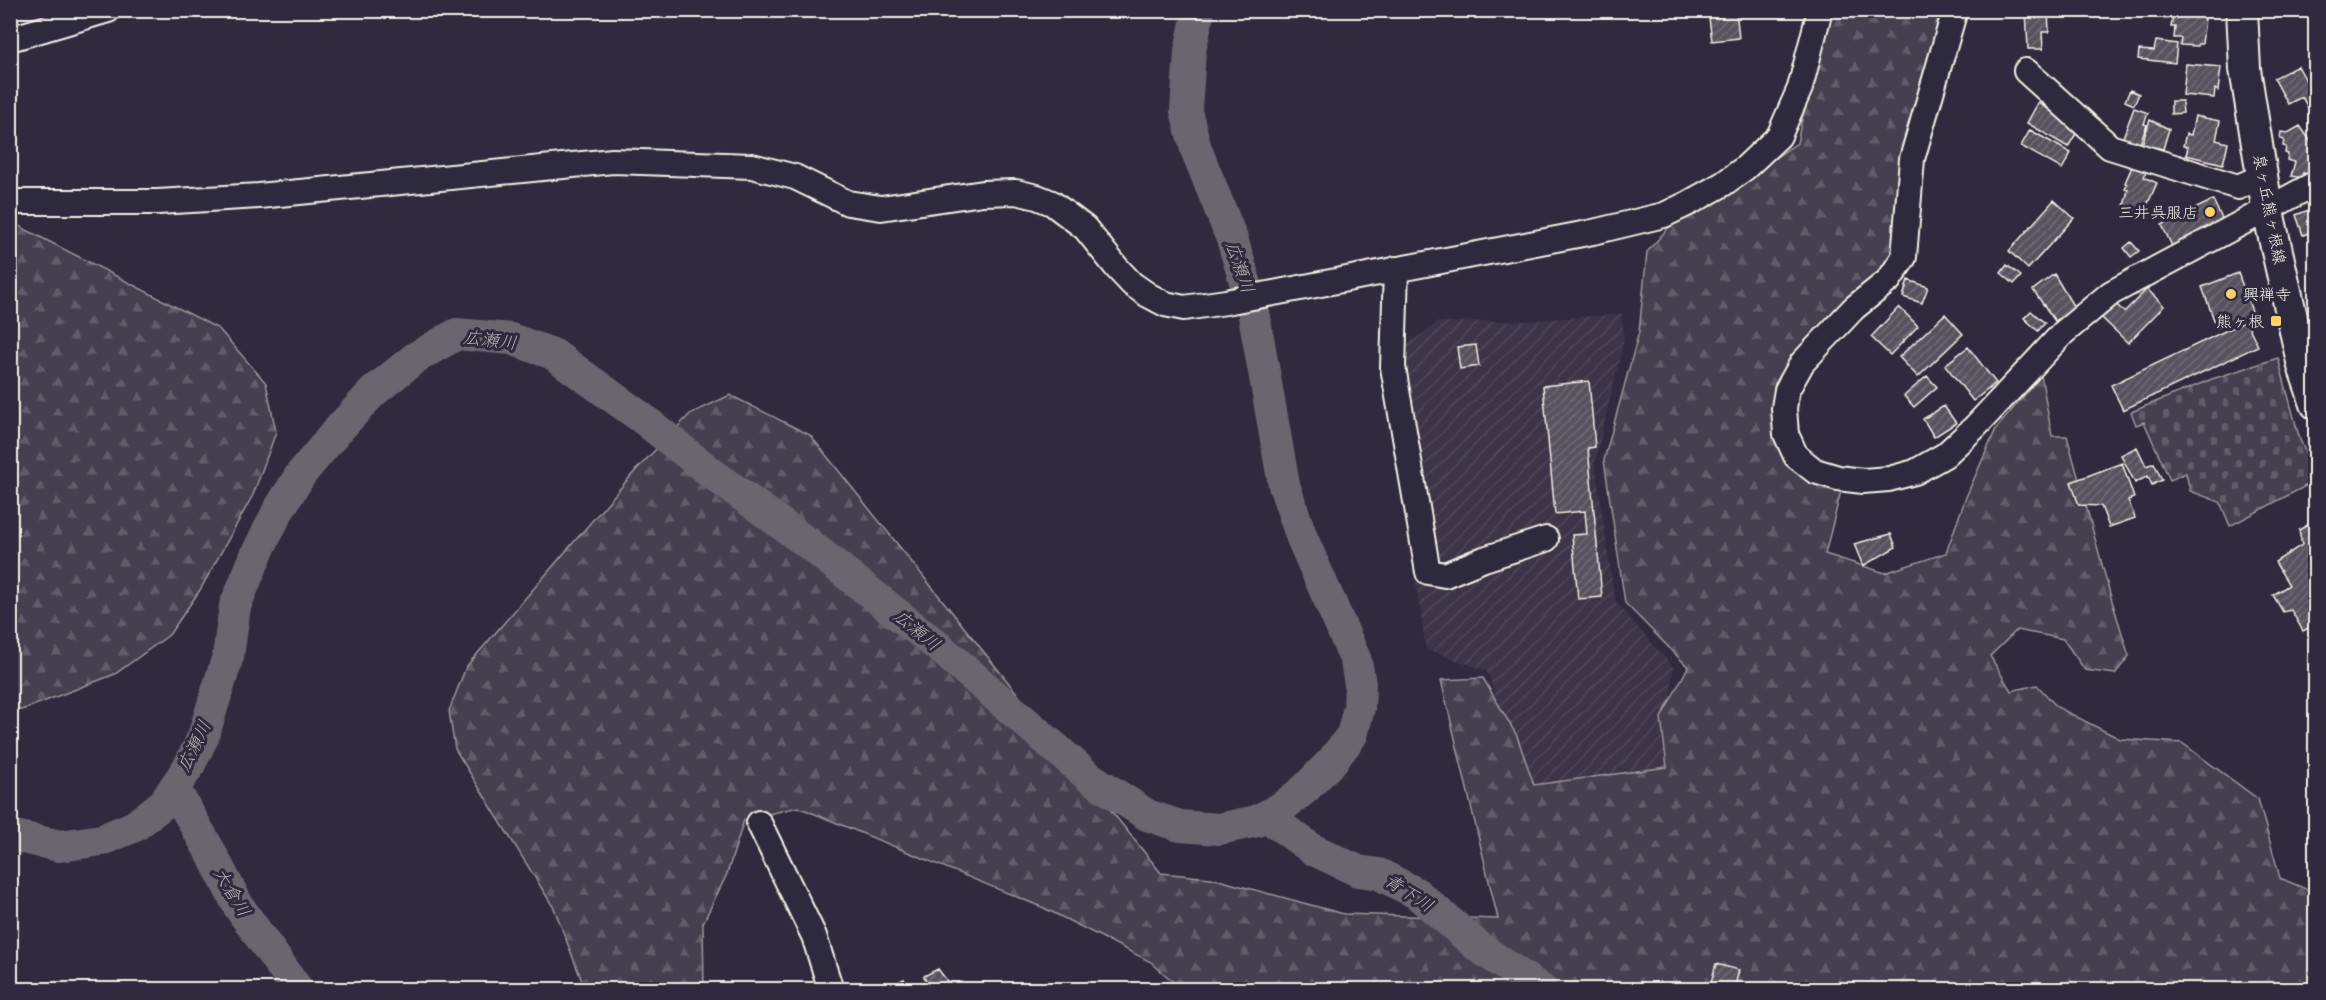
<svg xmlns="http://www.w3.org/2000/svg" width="2326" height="1000" font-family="'Playpen Sans','Klee One',sans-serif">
	<defs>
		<pattern id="industrial-furrows" width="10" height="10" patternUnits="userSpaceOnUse" patternTransform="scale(1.5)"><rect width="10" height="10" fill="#3b3647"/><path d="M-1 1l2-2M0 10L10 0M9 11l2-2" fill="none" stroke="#4e4a59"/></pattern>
		<pattern id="forest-firs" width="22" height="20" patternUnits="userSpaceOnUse" patternTransform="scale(1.5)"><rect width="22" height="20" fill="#454050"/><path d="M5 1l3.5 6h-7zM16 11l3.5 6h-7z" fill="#605c69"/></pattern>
		<pattern id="cemetery-stones" width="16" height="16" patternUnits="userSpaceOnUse" patternTransform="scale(1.5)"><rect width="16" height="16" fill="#454050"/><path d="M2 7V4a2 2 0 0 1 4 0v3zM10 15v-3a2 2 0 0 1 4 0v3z" fill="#605c69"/></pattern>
		<pattern id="building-hatch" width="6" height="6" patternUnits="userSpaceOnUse" patternTransform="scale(1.5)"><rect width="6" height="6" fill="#56525f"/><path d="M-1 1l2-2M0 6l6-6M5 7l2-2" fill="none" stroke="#6f6b76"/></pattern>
	</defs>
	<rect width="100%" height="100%" fill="#2f2a3d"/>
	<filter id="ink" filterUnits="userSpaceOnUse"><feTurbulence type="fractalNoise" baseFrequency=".0167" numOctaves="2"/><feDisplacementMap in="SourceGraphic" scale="12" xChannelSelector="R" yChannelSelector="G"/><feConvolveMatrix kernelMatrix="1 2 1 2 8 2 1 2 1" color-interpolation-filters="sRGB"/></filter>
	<g filter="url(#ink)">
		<path fill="url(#industrial-furrows)" d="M1622,314L1624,340L1595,463L1615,601L1673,667L1665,783L1526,791L1487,671L1426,649L1382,363L1438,322L1525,321Z"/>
		<path fill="url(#forest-firs)" stroke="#9c989c" stroke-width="1.5" d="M1825,11H1945L1897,249L1877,277L1806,342L1779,378L1775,410L1781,454L1802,474L1841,491L1825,554L1885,573L1946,553L1966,497L1996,429L2041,375L2052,436H2067L2112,601L2129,656L2115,674L2085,670L2063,639L2017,630L1990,656L2011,691L2037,685L2057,707L2120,739L2182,743L2258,799L2280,878L2315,893V989H1181L1151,962L1044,908L798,807L744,820L727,874L703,923L704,989H585L554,908L455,749L449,711L466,667L636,470L690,414L730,395L810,435L1161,873L1211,878L1344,914L1498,919L1441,680L1483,678L1517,736L1534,785L1667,767L1661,718L1688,667L1625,603L1604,460L1639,332L1647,252L1668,228L1724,193L1797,143Z
			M11,222L219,329L266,383L276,432L253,495L200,590L169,635L115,674L22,710L10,709Z"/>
		<path fill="url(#cemetery-stones)" stroke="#9c989c" stroke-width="1.5" d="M2278,358L2300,440L2315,472V481L2230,526L2220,502L2190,491L2186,473L2170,480L2144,422L2136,425L2131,412L2212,379Z"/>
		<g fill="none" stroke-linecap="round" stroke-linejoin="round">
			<path stroke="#6a6670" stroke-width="32" d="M174,788L210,851L239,907L298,990
				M1266,816L1312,849L1358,871L1379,874L1416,893L1480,948L1542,990
				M10,835L60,846L102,840L135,826L164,803L189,766L203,737L228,656L235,606L257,553L278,511L301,474L337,431L373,392L415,358L457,334L511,339L553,354L642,418L714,475L810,545L940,648L1089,777L1147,815L1180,826L1219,829L1257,821L1282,807L1305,789L1333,760L1352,735L1359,708L1360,684L1356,661L1302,538L1284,485L1252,304L1232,239L1196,149L1186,111L1190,51L1199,10"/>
		</g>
		<path fill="url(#building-hatch)" stroke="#f4f1e8" stroke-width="1.5" d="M1708,10H1736L1739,38L1712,41Z
			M2026,10H2048L2049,32H2042L2043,49H2028Z
			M2177,10H2206L2202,44H2198V46L2180,45L2181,38H2174L2175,27H2171L2173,15H2177Z
			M2156,41L2177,44L2175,63L2138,59L2139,50L2154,51Z
			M2186,64L2221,67L2218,91L2215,89L2214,98L2183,95Z
			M2298,66L2309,86L2316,82V114L2313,116L2302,97L2288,104L2274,78Z
			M2130,90L2139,94L2134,105L2125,101Z
			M2171,101H2182L2183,113L2171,114Z
			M2038,103L2080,127L2068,147L2027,123Z
			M2134,108L2148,113L2144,124L2147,125L2139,146L2122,140Z
			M2195,116L2220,121L2216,140L2228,143L2223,164L2186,155L2188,147L2183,146L2186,134L2191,135Z
			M2150,120L2169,129L2163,149L2154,147L2153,150L2141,147Z
			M2300,126L2316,149V168L2307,174L2303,173L2302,178L2291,176L2295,162L2287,160L2288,154L2285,153L2286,147L2283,146L2284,140L2280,139L2281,132L2288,133Z
			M2030,130L2071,153L2062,169L2021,146Z
			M2134,162L2148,168L2144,177L2157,183L2143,214L2124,206L2128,190L2125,189L2127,184L2125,183Z
			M2054,200L2074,218L2028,269L2009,251Z
			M2213,200L2226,227L2175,252L2162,225Z
			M2316,207V231L2303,235L2296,215Z
			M2131,242L2139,251L2131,257L2124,248Z
			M2007,265L2021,276L2014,284L2001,273Z
			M2238,273L2253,314L2217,328L2202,287Z
			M2054,274L2075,309L2055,321L2033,290Z
			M1908,280L1928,287L1922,303L1903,297Z
			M2147,289L2164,306L2128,343L2101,317L2115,303L2124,312Z
			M1899,307L1918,326L1890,355L1871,337Z
			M2031,311L2045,323L2038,331L2024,318Z
			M1945,314L1963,334L1918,377L1899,357Z
			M2246,321L2258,346L2123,410L2111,385Z
			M1476,345L1479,366L1460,369L1457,347Z
			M1968,347L1996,383L1973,401L1945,365Z
			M1927,376L1937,387L1914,407L1904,396Z
			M1589,381L1595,447L1588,448L1602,597L1578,599L1572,535L1587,534L1585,511L1555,514L1543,386Z
			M1944,406L1956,423L1934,437L1923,419Z
			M2137,447L2146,466L2154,463L2162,480L2152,485L2148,476L2135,483L2121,455Z
			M2122,463L2134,498L2128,500L2135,518L2109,527L2101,506L2079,505L2071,482Z
			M2311,523L2316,532V624L2303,631L2291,610L2283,612L2273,595L2289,585L2275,562L2302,545L2299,530Z
			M1891,534L1896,547L1863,566L1854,544Z
			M1716,964L1739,970L1734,990H1709Z
			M938,969L948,982L936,990H929L924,976Z
			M904,979L911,990H895L891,985Z"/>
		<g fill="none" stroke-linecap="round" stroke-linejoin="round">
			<g stroke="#f4f1e8" stroke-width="28">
				<path id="minor" d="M1955,10L1912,159L1904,257L1889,280L1854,308L1802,363L1787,390L1784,408L1786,434L1796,456L1815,471L1838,478L1863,481L1889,479L1915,472L1945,455L1975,427L2063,333L2111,293L2316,183
					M10,39L108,10
					M2026,71L2110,147L2238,187L2263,176
					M10,202H158L259,196L613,161L752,166L795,177L848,203L881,208L983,193L1016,192L1037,197L1052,203L1085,228L1117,268L1132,284L1148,295L1165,304L1184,308L1226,302L1593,232L1664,215L1689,203L1723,184L1745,168L1779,136L1800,88L1820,10
					M1396,269L1393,367L1428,572L1445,575L1484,559L1546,539
					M759,823L814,936L831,990"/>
			</g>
			<g stroke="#f4f1e8" stroke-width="34">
				<path id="major" d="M2242,10L2245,69L2267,207L2303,366L2316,404"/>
			</g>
			<use href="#minor" stroke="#2f2a3d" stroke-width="24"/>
			<use href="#major" stroke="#2f2a3d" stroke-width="30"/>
		</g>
	</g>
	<g fill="#ffd166" stroke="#2f2a3d" stroke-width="2">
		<circle cx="2210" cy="212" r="6"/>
		<circle cx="2231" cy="294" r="6"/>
		<rect x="2270" y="315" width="12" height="12" rx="3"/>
	</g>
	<g text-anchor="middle" stroke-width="6" stroke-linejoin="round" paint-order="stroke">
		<g font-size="16" fill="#f4f1e8" stroke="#2f2a3d">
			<text transform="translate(2270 209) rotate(79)" y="6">泉ヶ丘熊ヶ根線</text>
		</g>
		<g font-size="16" fill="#f4f1e8" stroke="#2f2a3d" text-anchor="end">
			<text x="2198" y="218">三井呉服店</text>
			<text x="2243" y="300" text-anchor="start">興禅寺</text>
			<text x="2264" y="327">熊ヶ根</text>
		</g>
		<g font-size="18" font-style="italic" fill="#b6b2b2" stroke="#2f2a3d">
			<text transform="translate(1240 267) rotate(71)" y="6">広瀬川</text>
			<text transform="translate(490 340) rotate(7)" y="6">広瀬川</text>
			<text transform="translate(917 630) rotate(39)" y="6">広瀬川</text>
			<text transform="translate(194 746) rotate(-64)" y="6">広瀬川</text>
			<text transform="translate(232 892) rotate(59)" y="6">大倉川</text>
			<text transform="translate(1409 893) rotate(33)" y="6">青下川</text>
		</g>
	</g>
	<rect width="2326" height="1000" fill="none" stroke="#2f2a3d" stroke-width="36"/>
	<rect x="18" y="18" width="2290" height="964" fill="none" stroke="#f4f1e8" stroke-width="2" filter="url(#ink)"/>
</svg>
